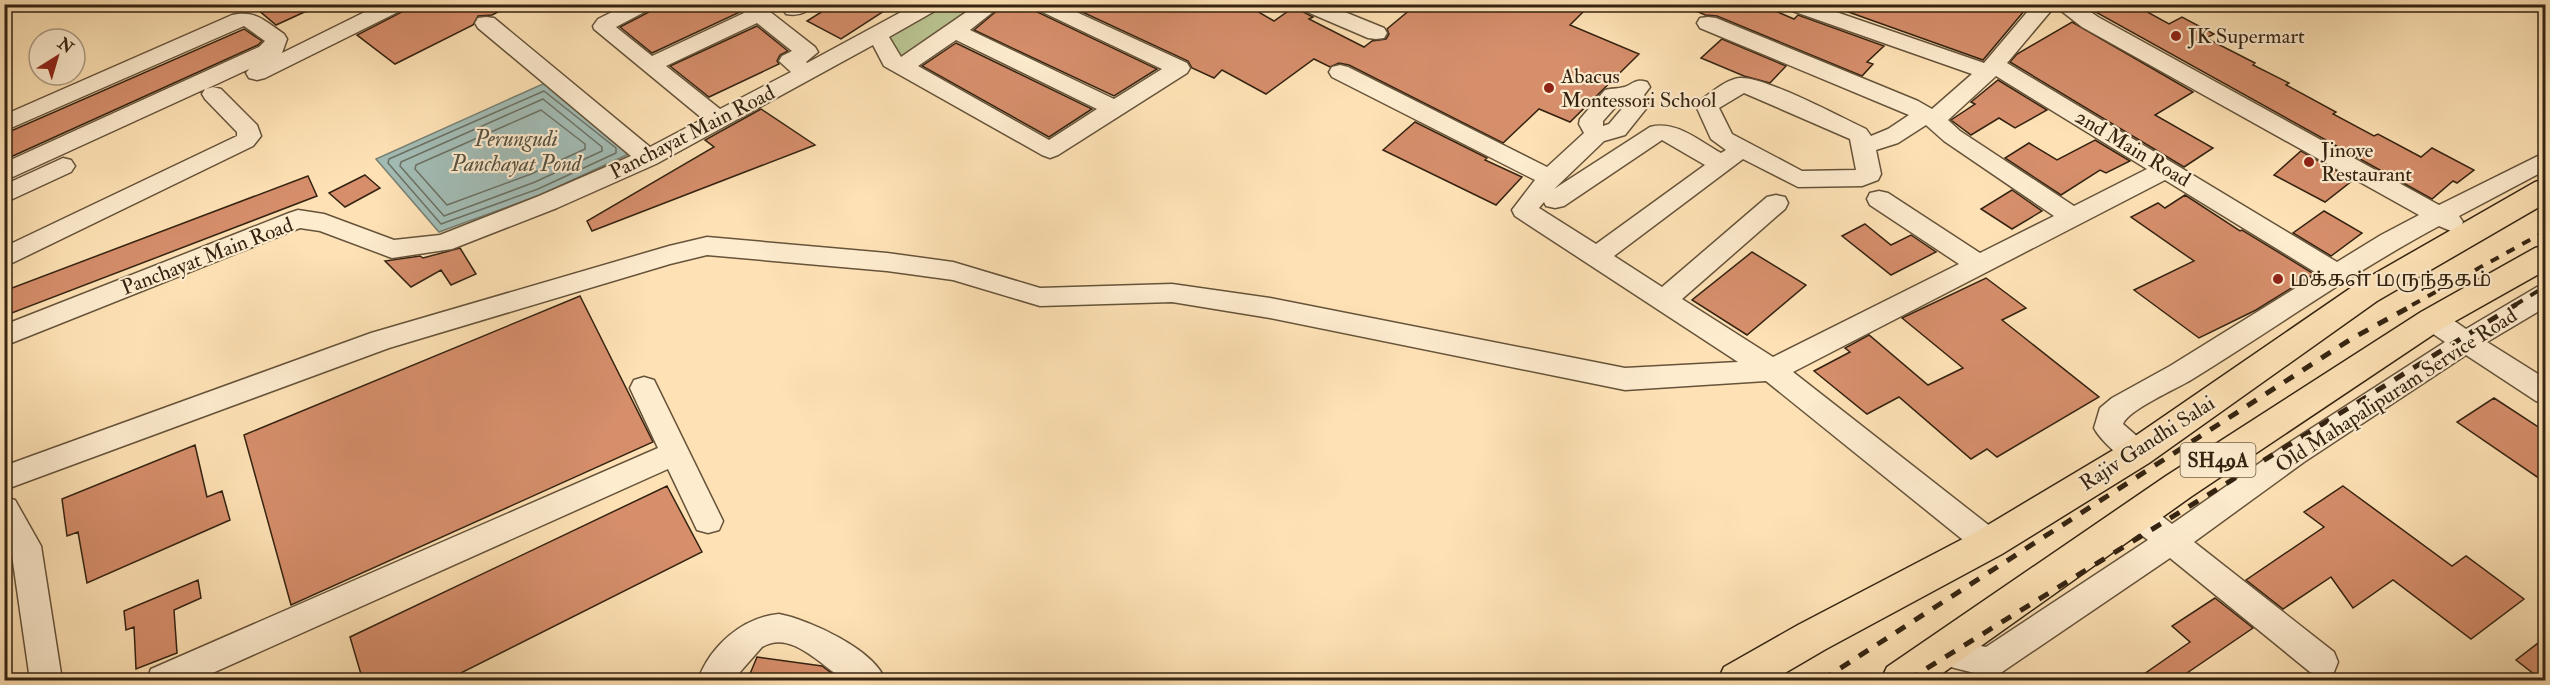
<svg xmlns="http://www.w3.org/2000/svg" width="2550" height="685" font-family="'IM FELL Double Pica','Noto Serif Tamil',serif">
	<rect width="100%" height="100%" fill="#fee2b5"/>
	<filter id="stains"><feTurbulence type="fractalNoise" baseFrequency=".00333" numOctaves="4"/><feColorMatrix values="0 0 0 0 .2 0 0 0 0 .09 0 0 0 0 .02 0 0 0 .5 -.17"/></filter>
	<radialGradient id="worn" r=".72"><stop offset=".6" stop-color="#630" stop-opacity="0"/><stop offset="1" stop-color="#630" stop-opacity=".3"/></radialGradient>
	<path fill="#bac492" stroke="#777452" stroke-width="1.5" d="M946,5H1006L904,62L874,44Z"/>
	<path fill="#a2bcb5" stroke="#767f73" stroke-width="1.5" d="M545,83L631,153L540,195L439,232L376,159Z"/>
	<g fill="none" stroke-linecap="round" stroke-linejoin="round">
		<path stroke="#6b7063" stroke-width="1.5" d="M544,91L616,148V153L538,189L441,224L388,163L389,159Z
			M543,99L602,147V151L535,182L444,216L400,166L401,162Z
			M541,110L585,144V149L531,174L447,205L415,169L416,165Z"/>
	</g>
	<path fill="#d68e6b" stroke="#342311" stroke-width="1.5" d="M251,4H322L276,25Z
		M417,4H514L492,15L478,16L473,25L395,64L357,35Z
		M658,4H734L740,12L652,53L620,27L653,10Z
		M834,4H895L841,39L807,21Z
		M1005,4H1029L1033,10L1157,69L1114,96L974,30Z
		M1065,4H1245L1274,21L1294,7L1313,17L1309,19L1364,47L1372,41L1386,39L1389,34L1387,29L1417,4H1591L1570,25L1639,54L1570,122L1539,109L1503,143L1349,65L1339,63L1330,67L1314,59L1266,94L1222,70L1214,78L1192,68L1188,61Z
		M1681,4H1759L1794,19L1798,15L1884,46L1867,62L1873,64L1862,76L1717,16L1705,15Z
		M1826,4H2030L1983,60Z
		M2101,4H2133L2169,24L2182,17L2214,34L2206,38L2255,63L2253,65L2289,83L2286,85L2336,112L2333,114L2374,136L2378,134L2421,157L2432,148L2474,170L2457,183L2453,181L2432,199L2092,10Z
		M2072,22L2193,92L2155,115L2213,148L2184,167L2010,62L2017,54Z
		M757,26L788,51L780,55L777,61L779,64L709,97L670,66Z
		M244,29L262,41L258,45L4,160V134Z
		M1722,39L1786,66L1770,83L1744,76L1701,58Z
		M956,43L1092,109L1049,137L922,66Z
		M1998,80L2047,110L2015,128L1999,118L1971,135L1951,120L1975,104L1971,102Z
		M761,109L815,145L592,231L587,221L714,147L705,140Z
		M1415,122L1487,158L1485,160L1522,177L1496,205L1383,150Z
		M2095,140L2130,161L2106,173L2100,170L2061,195L2005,158L2029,143L2057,160Z
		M2301,151L2353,180L2325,202L2274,175Z
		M365,175L380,188L345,207L329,193Z
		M308,176L317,196L4,316V291Z
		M2012,190L2042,211L2012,229L1981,209Z
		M2185,195L2240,231L2242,230L2314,274L2256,310L2199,338L2134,290L2194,261L2131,217L2158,203L2165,208Z
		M2324,211L2362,233L2331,256L2293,233Z
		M1865,224L1891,245L1911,235L1936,252L1891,275L1842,236Z
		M460,248L476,274L451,285L441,270L411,287L385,261L420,256L423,258Z
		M1752,252L1806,285L1747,335L1692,300Z
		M1986,278L2026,308L2002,320L2099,397L1997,457L1987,449L1971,459L1899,397L1867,414L1814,371L1850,352L1845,348L1869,335L1928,385L1963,368L1902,318Z
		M580,296L653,442L291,605L244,435Z
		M2494,398L2546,432V483L2457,422Z
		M195,445L207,497L222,491L230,520L87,583L78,532L67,536L62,499Z
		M667,486L702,552L445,681H363L350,637Z
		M2343,486L2452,566L2466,556L2524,599L2471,639L2393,580L2353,608L2331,577L2283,609L2246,580L2324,527L2304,512Z
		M198,580L201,598L174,610L177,653L136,669L134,627L126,630L124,611Z
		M2215,598L2253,628L2187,673L2196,681H2134L2190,642L2172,626Z
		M2546,637V681H2543L2516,660Z
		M757,657L822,666L842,681H747Z"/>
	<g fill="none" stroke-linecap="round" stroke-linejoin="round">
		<g stroke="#66533a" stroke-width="3">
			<path id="minor" d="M381,4H409L406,8L265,78L257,80L249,78L246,73L249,69L206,89L213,87L221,89L257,125L261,136L253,146L4,267V247L237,136V132L205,99L202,94L205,89L4,181V163L259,47L265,41L244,26L4,131V115L232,15C256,10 265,21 284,34L287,39L282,53Z
				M628,4H655L652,8L616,27L652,56L744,13L736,4H760L815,47L818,52L806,62L807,63L916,4H943L940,8L889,37L901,57L978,4H1003L970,30L1114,99L1162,69L1034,8L1031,4H1059L1187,63L1190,68L1187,73L1058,155L1050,158L1042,155L884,66L873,45L656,164L557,208L452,249L392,258L320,231L300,228L4,346V325L289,213L298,210L324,214L394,240L440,235L539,196L631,156L478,28L475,23L478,18L486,17L494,18L650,147L703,119L594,29L593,26L598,19ZM757,23L792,51L782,56L779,61L791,72L720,109L666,66ZM956,40L1097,109L1049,140L918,66Z
				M786,4H813C807,14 797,16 786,14L783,9Z
				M1295,4H1325L1384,28L1387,33L1384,38L1376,39L1368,38L1298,8Z
				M1781,4H1813L1984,63L2034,4H2079L2098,17L2439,205L2546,152V170L2459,216L2463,222L2460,228L2451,231L2439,226C2353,272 2274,329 2191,380C2176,389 2128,410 2123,424L2147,445L2151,453L2147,461C2144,462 2141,464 2138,464C2125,465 2099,438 2094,428L2100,408L2112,398L2170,366L2318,274L2165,180L1793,372L2000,534L2004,543L2000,552L1989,556L1978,552L1766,381L1625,390L1270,318L1172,302L1040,306L953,280L887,271L707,255L670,264L389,348L4,490V466L371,333L669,246L707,237L887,253L953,262L1040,288L1172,284L1270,298L1625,368L1738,362L1515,216L1512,210L1535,180L1332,77L1329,72L1332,67L1340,65L1348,67L1547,167L1584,133L1579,124L1580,119L1605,90C1611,88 1621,89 1627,86C1635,82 1637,79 1647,82L1650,87L1644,95L1649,105L1625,135L1604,141L1554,189L1650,127C1676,120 1699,141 1721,153L1726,150L1711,139L1696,106L1699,101C1710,94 1726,79 1740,78C1764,76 1840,117 1866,129L1871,136L1888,129L1909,115L1700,28L1697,23L1700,18L1708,17L1716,18L1918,101L1932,109L1972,74L1784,8ZM2055,6L2082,27L2419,215L2381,235L2337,262L2007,63ZM1996,76L2147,169L2074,206L1960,131L1948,120ZM1744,93L1850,139L1856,170L1802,171L1732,134L1719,108ZM1625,101L1626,104L1609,124L1603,126V121L1620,102ZM1926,125L1944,141L2054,216L1980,253L1888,193L1879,191L1870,193L1867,199L1870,205L1959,264L1773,357L1682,299L1785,209L1788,203L1785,197L1776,195L1767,197L1662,287L1614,256L1743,159L1798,187L1862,186L1878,180L1881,174L1876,150L1898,143ZM1662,140L1705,165L1596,244L1539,208L1544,202L1546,206L1555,208L1564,206Z
				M63,158L71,160L75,166L71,172L4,203V185Z
				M2546,285V307L2487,342L2546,379V404L2536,401L2466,355L2304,462L2194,542L2334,652L2338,662L2334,672L2322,677L2310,672L2170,558L2002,672L1990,677L1931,662L1926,652L1931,642L1942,638L1986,647L2148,540L2127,524L2123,515L2127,506C2147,499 2157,513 2172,524L2284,446L2445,342L2423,327L2419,320L2423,313C2440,308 2452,320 2466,329L2537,287Z
				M644,377L654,380L723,521L719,530L708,533L697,530L668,469L197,680H147L151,669L658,448L630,388L634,380Z
				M4,497L15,500L41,546L62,680H30L11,548L4,537Z
				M779,614C810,620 875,650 885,680C874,680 853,684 844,679C821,666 791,629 762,647L733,680H698C710,646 743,617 779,614Z"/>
		</g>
		<g stroke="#342311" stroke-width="3">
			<path id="major" d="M2546,179V203L2377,301L2149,463L2002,554L1826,649L1773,680H1718L1724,667L1798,625L1976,532L2125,443L2355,285L2535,182Z
				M2546,245V270L2443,328L2192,496L1933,680H1881L1887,667L2166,476L2421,312L2535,248Z"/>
		</g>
		<use href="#minor" fill="#feeccf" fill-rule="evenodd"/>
		<use href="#major" fill="#fee2b5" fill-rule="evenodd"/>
		<path stroke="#342311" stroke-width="4" stroke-dasharray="9 9" stroke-linecap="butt" d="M2412,305L2546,231
			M2515,305L2546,286"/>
		<path stroke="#342311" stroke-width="5" stroke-dasharray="11 11" stroke-linecap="butt" d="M1822,680L2351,339L2415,304
			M1908,680L2517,304"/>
	</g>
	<g fill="#8f2418" stroke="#feeccf" stroke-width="2">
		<circle cx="2176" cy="36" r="6"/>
		<circle cx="1549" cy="88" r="6"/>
		<circle cx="2309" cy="162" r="6"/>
		<circle cx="2278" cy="279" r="6"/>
	</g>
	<g text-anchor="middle" stroke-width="4.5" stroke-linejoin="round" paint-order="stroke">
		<rect fill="#feeccf" stroke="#715f4a" stroke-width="1.5" x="2180.5" y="443" width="75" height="34" rx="4.5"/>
		<g font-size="20" font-weight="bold" fill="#342311">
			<text x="2218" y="467">SH49A</text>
		</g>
		<g font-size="21" fill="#342311" stroke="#feeccf" text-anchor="start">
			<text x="2188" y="43">JK Supermart</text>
			<text x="1561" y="83">Abacus<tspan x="1561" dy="24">Montessori School</tspan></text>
			<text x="2321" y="157">Jinove<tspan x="2321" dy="24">Restaurant</tspan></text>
			<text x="2290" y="286">மக்கள் மருந்தகம்</text>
		</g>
		<g font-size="21" fill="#342311" stroke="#feeccf">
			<text transform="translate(692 132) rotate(-27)" y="7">Panchayat Main Road</text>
			<text transform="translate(2133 148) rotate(31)" y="7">2nd Main Road</text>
			<text transform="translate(207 256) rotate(-21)" y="7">Panchayat Main Road</text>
			<text transform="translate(2396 390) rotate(-33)" y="7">Old Mahapalipuram Service Road</text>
			<text transform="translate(2147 443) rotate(-33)" y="7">Rajiv Gandhi Salai</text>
		</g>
		<g font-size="22" font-style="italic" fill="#555142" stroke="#feeccf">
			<text x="516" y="146">Perungudi<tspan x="516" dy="25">Panchayat Pond</tspan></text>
		</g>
	</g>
	<rect width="2550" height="685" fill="none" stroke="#fee2b5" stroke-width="24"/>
	<rect x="6" y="6" width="2538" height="673" fill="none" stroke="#342311" stroke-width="3"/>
	<rect x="12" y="12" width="2526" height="661" fill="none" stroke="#342311" stroke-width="1.5"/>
	<g transform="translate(57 57) rotate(37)"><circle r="28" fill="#feeccf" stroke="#ad9c83" stroke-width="1.5"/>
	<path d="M0-4.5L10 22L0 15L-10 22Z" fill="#8f2418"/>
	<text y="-9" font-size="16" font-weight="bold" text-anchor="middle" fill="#342311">N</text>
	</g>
	<rect width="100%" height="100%" filter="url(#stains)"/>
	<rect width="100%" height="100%" fill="url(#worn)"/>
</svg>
